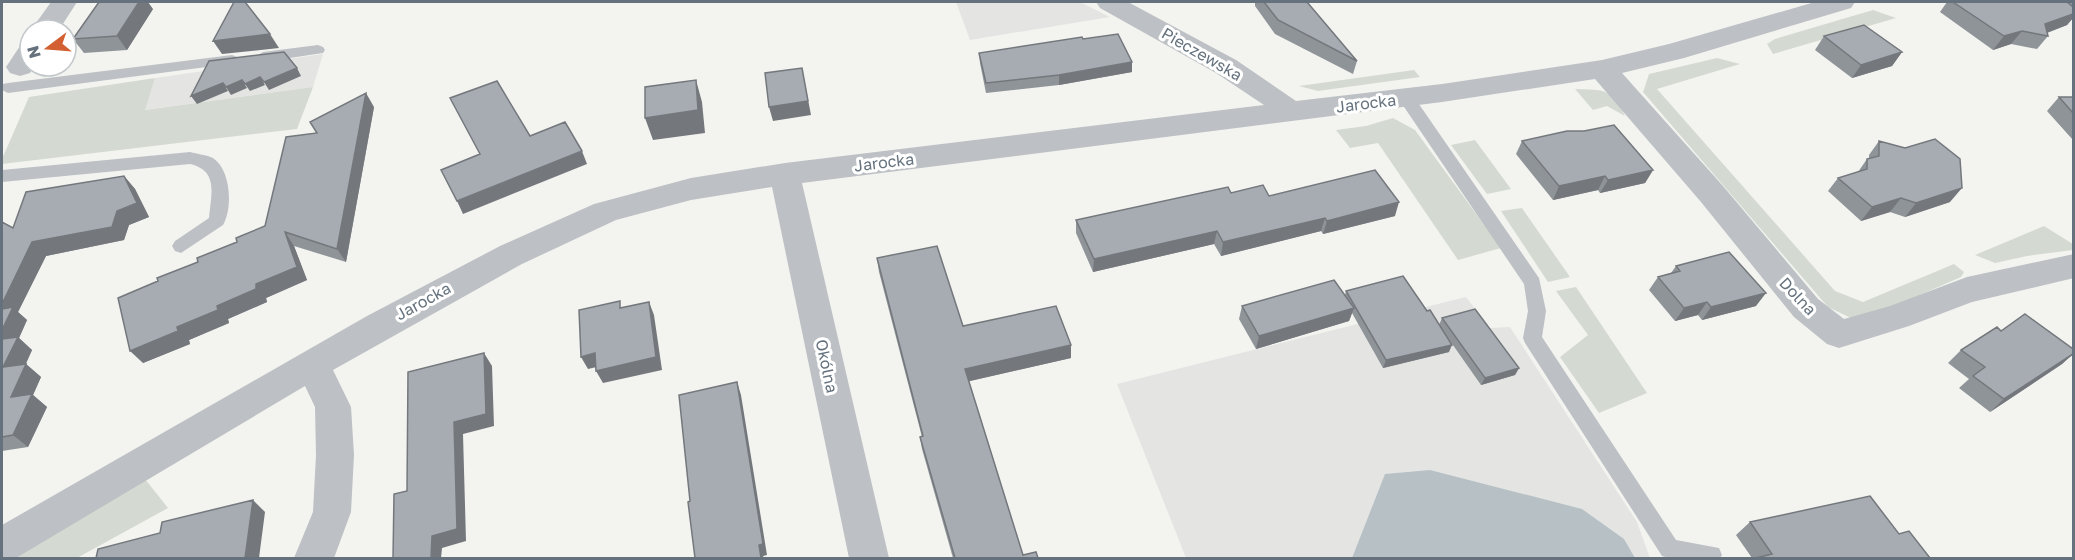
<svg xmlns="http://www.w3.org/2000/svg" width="2075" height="560" font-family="'Golos Text',sans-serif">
	<rect width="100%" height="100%" fill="#f3f4f0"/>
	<path fill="#e4e5e3" d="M956,2H1080L1110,17L970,40Z
		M323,54L313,87L144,110L155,78Z
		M1466,297L1490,328L1510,327L1637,522L1650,558H1186L1117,384Z"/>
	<path fill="#d4dad1" d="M1873,10L1896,18L1773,54L1767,44L1775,39Z
		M1717,58L1740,64L1657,89L1835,291L1863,302L1954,264L1964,272L1961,277L1883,311L1851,318L1828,307L1643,92L1649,74Z
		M1414,70L1420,77L1318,91L1299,86Z
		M155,78L145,110L313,87L297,129L2,164V159L29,97Z
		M1575,89C1604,90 1612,88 1625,116L1607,106L1593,110Z
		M1393,118L1415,130L1501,248L1458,260L1378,143L1350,148L1336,130L1366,126Z
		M1475,140L1511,189L1487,194L1451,145Z
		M1522,208L1570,277L1548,282L1501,211Z
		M2044,226L2073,244V250L2027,256L1995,263L1975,255Z
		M1576,287L1647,393L1599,413L1560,357L1588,335L1556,291Z
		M145,479L168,508L77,558H8Z"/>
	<path fill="#b7c1c5" d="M1430,470L1582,509L1624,539L1635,558H1352L1385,474Z"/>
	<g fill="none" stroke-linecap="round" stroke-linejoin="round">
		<path fill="#bdc0c4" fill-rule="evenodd" d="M318,45L323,47L325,50L323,53L263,62L255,57L263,52Z
			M232,55L237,57L240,60L237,63L8,93L2,90L3,84L8,83Z
			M1406,93L1412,94L1539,278L1546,311L1542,337L1676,540L1719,548L1722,555L1720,558H1669L1662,556L1525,343L1523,338L1528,311L1524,284L1398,98Z
			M190,152C197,154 207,155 213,158C231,170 233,208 223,225L181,253L175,251L172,246L175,241L209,218C211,194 219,171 190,164L2,182V170Z"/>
		<path fill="#bdc0c4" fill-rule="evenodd" d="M51,2H77L59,30H31Z
			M1096,2H1128L1236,60L1296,101L1442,84L1602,60L1669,44L1815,2H1855L1851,8L1684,58L1622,73L1723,186L1818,299L1844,319L1890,306L1967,277L2074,254V278L1972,302L1909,326L1839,348L1827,344L1794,317L1701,202L1595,79L1442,102L802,183L889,558H849L772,187L691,200L616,220L522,264L333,370L351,407L354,455L351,512L334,558H294L313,512L316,455L315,407L305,386L16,558H2V525L367,316L500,246L594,204L691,178L785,163L1264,105L1216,73L1100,8Z
			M30,43V66H35L30,73L20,76L10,73L6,67L20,46Z"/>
	</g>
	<path fill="#8f9499" d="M1255,2H1307L1357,61L1353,74L1275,34L1255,6Z
		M1947,2H2073V18L2067,25L2047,33L2048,36L2037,49L2011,44L1993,50L1940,12Z
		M153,9L127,50L84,53L73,39Z
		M1824,36L1902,52L1892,66L1852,78L1815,50Z
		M1083,39L1132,62V72L1059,85L986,93L980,63L979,53Z
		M2059,97H2073V140L2047,111Z
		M374,107L346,262L294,246L307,280L266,298L267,302L228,319L229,323L189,340L190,344L143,363L158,281L237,242L265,226L317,133Z
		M1522,141L1653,170L1645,183L1600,193L1598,190L1553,200L1516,154Z
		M1879,141L1950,202L1905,217L1890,212L1861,221L1828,191L1838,178L1858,172L1867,159H1869V155Z
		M124,176L135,189L149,217L129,225L124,240L46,256L18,312L27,320L19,338L32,350L26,364L41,377L33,395L47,407L28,447L2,451V222L13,228Z
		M1231,193L1269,196L1395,216L1323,234L1321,231L1221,256L1214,244L1093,272L1076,233V220Z
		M877,258L963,326L1071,345V358L969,381L1023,555L1038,558H953L922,449L920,437H922L879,272Z
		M1676,266L1756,306L1702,320L1698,315L1675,321L1649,290L1658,277L1671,273Z
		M1346,291L1427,311L1439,325L1442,318L1519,368L1515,375L1481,385L1441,328L1449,352L1383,368L1352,313L1349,321L1256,349L1239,319L1242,306L1345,295Z
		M2001,331L2073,349V354L2062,364L1990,412L1959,388L1969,379L1948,363L1961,350Z
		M1750,522L1899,534L1930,558H1752L1736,535Z"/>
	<path fill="#74787d" d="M139,2H148L153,9L127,50L117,36Z
		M2073,14V18L2067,25L2041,35L2045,24Z
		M2022,31L2011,44L1993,50L2004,36Z
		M270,34L279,48L222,54L213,41Z
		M1902,52L1892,66L1852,78L1861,65Z
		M1132,62V72L1059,85V75Z
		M297,68L301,76L269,90L264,82Z
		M802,68L811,115L773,121L769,107Z
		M260,77L265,85L250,91L245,84Z
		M242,80L247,88L231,95L226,87Z
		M696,80L702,102L705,133L653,140L645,118Z
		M223,83L228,91L197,104L191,96Z
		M366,93L374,107L346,262L337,249Z
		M582,151L587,164L463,214L457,201Z
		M1653,170L1645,183L1600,193L1608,180Z
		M124,176L135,189L149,217L129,225L124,240L46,256L18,312L27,320L19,338L32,350L18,380L3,367L2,344V304L32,242Z
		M1605,176L1598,190L1553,200L1559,186Z
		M1962,188L1950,202L1905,217L1916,203Z
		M1901,198L1890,212L1861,221L1872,207Z
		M1399,202L1395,216L1323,234L1327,221Z
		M1325,218L1321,231L1221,256L1223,242Z
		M1217,231L1214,244L1093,272L1094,259Z
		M285,232L294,246L307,280L266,298L267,302L228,319L229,323L189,340L190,344L143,363L130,351L177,327L256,284Z
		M1766,293L1756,306L1702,320L1711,307Z
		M649,302L654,315L662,370L603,383L596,371Z
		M1707,302L1698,315L1675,321L1684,308Z
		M1354,308L1349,321L1256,349L1259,336Z
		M1071,345V358L966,382L965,369Z
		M1452,345L1449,352L1383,368L1386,360Z
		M484,353L492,366L494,426L463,434L466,541L442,548L441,558H431L432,536L454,422Z
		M595,353L601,366L588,369L581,357Z
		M2073,354L2062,364L1990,412L2004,399Z
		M26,364L41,377L33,395L47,407L28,447L13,435L11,397Z
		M1519,368L1515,375L1481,385L1485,378Z
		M737,382L741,395L767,555L763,556L764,558H761L759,545Z
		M253,500L265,512L259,558H245Z"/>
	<path fill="#a6acb2" stroke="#74787d" stroke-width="1.5" d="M99,2H139L117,36L73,39Z
		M234,2H245L270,34L213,41Z
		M1264,2H1307L1357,61L1278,20Z
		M1953,2H2067L2073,7V14L2045,24L2048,36L2022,31L2004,36Z
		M1864,25L1902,52L1861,65L1824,36Z
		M1118,34L1132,62L1059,75L986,83L979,53L1082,37L1083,39Z
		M284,52L297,68L264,82L260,77L245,84L242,80L226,87L223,83L191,96L209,61Z
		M802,68L808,101L769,107L765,73Z
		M696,80L698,110L645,118V87Z
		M497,81L530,136L565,122L582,151L457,201L441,170L480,154L450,98Z
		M366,93L337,249L285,232L297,267L256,284V289L217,306L218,310L177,327L178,331L130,351L118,298L158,281L157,278L198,262L197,258L237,242L236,238L265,226L286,137L317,133L310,122Z
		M2059,97H2073V113Z
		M1614,125L1653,170L1608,180L1605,176L1559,186L1522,141L1567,131H1584Z
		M1935,139L1960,159L1962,188L1916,203L1901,198L1872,207L1838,178L1867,169V159L1879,156V141L1905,148Z
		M1375,170L1399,202L1327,221L1325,218L1223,242L1217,231L1094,259L1076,220L1228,187L1231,193L1263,185L1269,196Z
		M124,176L137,203L117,211L112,227L32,242L2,304V222L13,228L26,192Z
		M937,246L963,326L1056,306L1071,345L965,369L1023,555L1036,552L1038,558H955L920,437L923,436L877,258Z
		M1729,252L1766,293L1711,307L1707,302L1684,308L1658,277L1680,271L1676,266Z
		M1403,276L1427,311L1430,310L1452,345L1386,360L1346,291Z
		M1334,280L1354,308L1259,336L1242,306Z
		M620,301V308L649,302L656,357L596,371L595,353L581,357L579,310Z
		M13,307L2,330V309Z
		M1475,309L1519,368L1485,378L1442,318Z
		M2025,314L2073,349V354L2004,399L1973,376L1985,367L1961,350L1997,327L2001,331Z
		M18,337L3,367L26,364L11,397L32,394L13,435L2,437V339Z
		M484,353L486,414L454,422L457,529L432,536L431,558H393L394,494L407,491L408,372Z
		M737,382L763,544L759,545L761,558H695L688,502L690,501L679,395Z
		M1870,496L1899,534L1909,531L1930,558H1756L1772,554L1750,522Z
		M253,500L245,558H96L98,549L160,533L162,522Z"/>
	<g text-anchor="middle" stroke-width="6" stroke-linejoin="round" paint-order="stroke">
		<g font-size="16" fill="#65727e" stroke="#fff">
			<text transform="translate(1202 54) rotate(30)" y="6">Pieczewska</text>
			<text transform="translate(1366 103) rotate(-7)" y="6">Jarocka</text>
			<text transform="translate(884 162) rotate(-7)" y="6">Jarocka</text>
			<text transform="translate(1798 296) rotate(47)" y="6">Dolna</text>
			<text transform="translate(423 301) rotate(-29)" y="6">Jarocka</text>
			<text transform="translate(827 366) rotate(78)" y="6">Okólna</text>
		</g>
	</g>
	<rect width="2075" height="560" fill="none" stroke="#65727e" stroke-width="6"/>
	<g transform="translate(48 48) rotate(254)"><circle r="28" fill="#ffffff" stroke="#c1c7cb" stroke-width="1.5"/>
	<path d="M0-4.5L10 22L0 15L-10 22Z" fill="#d26032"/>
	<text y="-9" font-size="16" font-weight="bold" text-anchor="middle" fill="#65727e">N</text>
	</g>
</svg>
